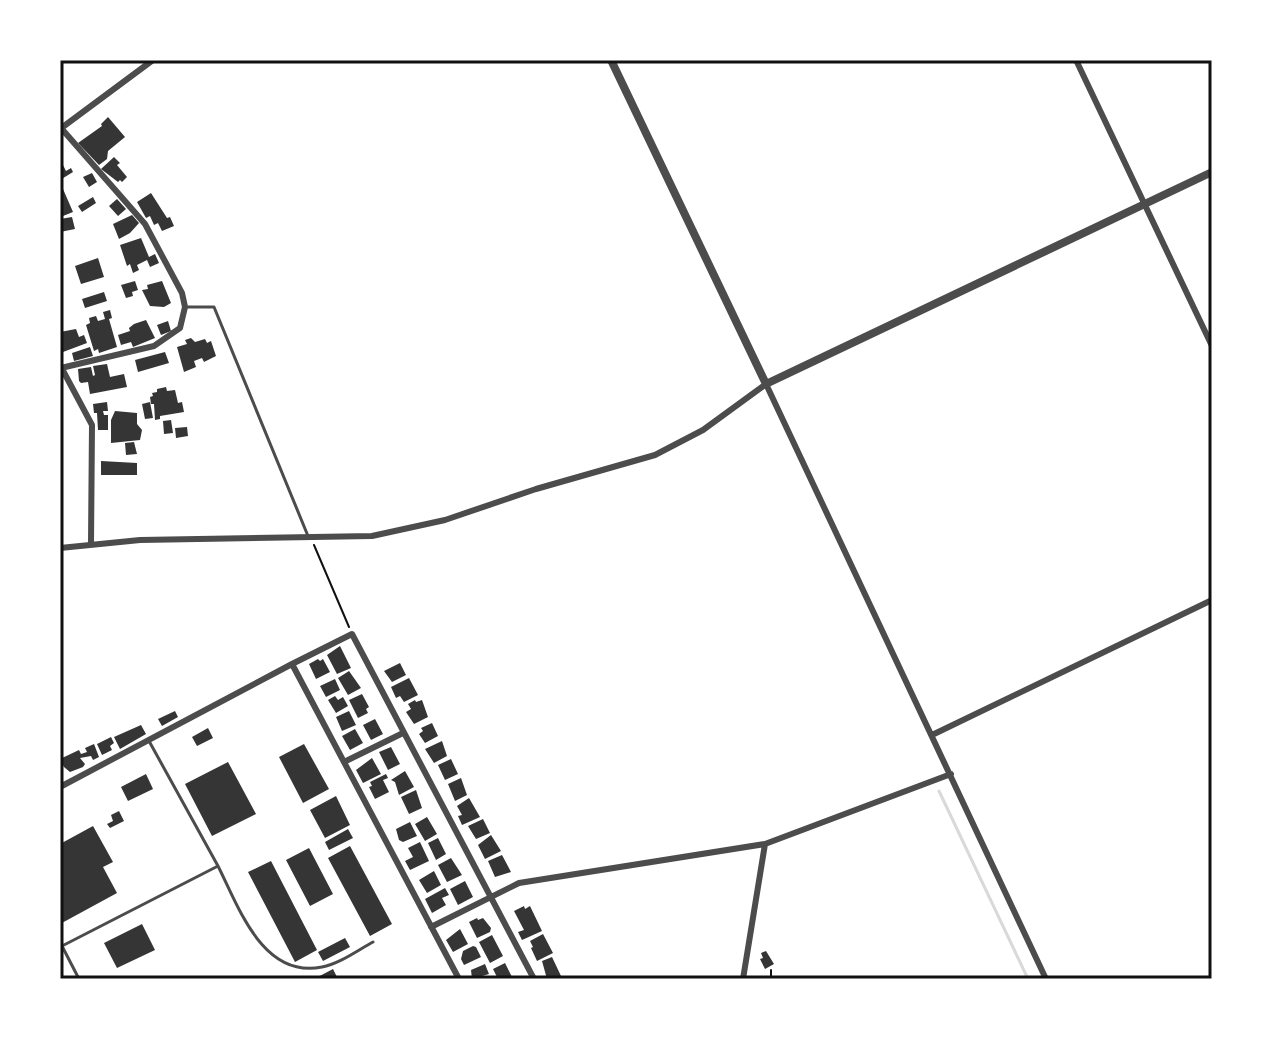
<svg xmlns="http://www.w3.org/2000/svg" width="1272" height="1039" font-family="Mulish,sans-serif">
	<rect width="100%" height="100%" fill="#fff"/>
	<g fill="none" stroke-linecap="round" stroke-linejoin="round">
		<path stroke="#d9d9d9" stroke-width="3" d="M939,791L1028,979"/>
	</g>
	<path fill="#353535" d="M108,117L125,137L108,151L107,159L99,165L78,143L102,126L101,124Z
		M114,157L120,163L117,165L127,177L122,182L120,180L118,182L101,169Z
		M63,165L66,171L71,168L73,172L60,180V166Z
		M92,173L97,182L89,187L83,177Z
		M60,182L73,212L63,216L60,209Z
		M151,193L167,218L170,217L174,226L162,231L158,223L154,225L150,216L146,218L137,202Z
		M93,197L96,203L82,212L78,206Z
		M117,199L126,209L118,216L109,206Z
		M132,215L139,223L130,233L119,239L113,224Z
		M72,217L75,229L60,232V219Z
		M141,238L149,257L155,254L159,263L150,267L147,260L137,265L139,270L133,273L130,264L127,266L120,245Z
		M98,258L104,277L81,284L75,266Z
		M135,281L138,290L132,292L133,296L126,298L121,285Z
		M162,281L171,303L164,307L150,306L142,290L148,289L147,285Z
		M104,292L107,301L85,308L82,299Z
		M110,310L112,318L109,319L117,347L99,353L98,349L94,351L86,325L90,323L89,318L96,316L98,321L105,319L103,312Z
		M146,320L155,338L133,347L131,342L121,345L118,335L130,331L129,328L134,324Z
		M168,321L171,331L161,335L157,325Z
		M76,329L79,337L84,335L87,343L63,352L60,332Z
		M191,338L195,342L205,339L207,343L211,341L216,356L204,362L202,358L194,361L196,367L184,372L177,347L187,344L185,340Z
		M90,347L93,356L74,361L72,353Z
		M165,352L169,363L138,372L135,360Z
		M107,364L110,377L124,374L127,387L90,394L88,382L81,383L79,381L78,369L91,367L93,376L95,375L93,366Z
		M166,387L167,391L175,390L178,403L182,402L184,412L160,416V419L155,420L154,404H151L150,397L153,396L152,393L157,392V389Z
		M107,402L108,411H103L104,415H108V430H98L97,413H94L93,404Z
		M150,402L153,418L145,419L142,404Z
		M115,411L137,413V424L142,430L140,440L111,443V420Z
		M171,420L173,433L164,434L163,421Z
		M187,427L188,436L176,438L175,428Z
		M134,442L137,454L126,455L125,443Z
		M101,461L137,463V475H101Z
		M340,646L351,668L337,674L327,655Z
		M318,659L320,661L323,659L330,672L316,679L309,664Z
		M400,663L406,675L392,682L384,671Z
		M349,671L361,688L348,695L338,678Z
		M409,678L418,695L404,702L400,696L396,698L391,687Z
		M335,679L340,690L326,697L320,686Z
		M362,694L369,707L366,709L368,713L358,718L349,700Z
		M335,696L338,700L343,697L348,706L336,713L328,700Z
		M415,700L416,702L422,700L428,717L414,724L406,712L411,709L408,704Z
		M175,711L178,717L162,726L158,719Z
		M349,711L356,725L342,731L336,717Z
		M375,719L383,734L371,740L363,725Z
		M432,723L438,736L425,743L419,734L423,731L421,728Z
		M141,725L146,734L120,749L114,737Z
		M208,728L213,738L197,746L192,737Z
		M355,729L363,743L350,750L342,736Z
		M111,737L114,743L110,746L112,750L102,755L97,744Z
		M442,741L447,756L434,763L425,749Z
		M94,744L99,757L93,760L91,756L80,758L85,764L83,767L70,772L64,767L60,759L79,750L81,754L87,752L85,748Z
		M304,744L329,789L303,803L279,757Z
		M391,747L400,764L388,770L379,752Z
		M372,758L381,774L363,783L356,770Z
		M451,759L458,774L445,780L438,765Z
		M228,762L256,814L212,836L185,784Z
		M405,771L414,787L399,795L395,782L391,780Z
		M146,774L153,789L128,801L121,787Z
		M386,774L388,778L383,780L389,792L375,799L369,787L372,786L370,782Z
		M461,778L467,795L455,801L448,784Z
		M416,790L422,808L409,814L401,797Z
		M336,796L350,825L325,838L310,810Z
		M469,798L480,817L462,825L458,816L462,815L457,806Z
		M119,811L124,821L110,828L107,824L113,821L111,815Z
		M427,817L437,834L425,841L415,824Z
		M483,819L490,833L476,839L468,826Z
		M410,822L417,836L403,842L399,840L396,829Z
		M93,826L113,862L103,867L117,893L60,924V844Z
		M348,829L353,838L329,850L325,842Z
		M491,835L501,851L485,859L478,845Z
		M438,838L446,854L436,860L428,843Z
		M420,842L429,861L410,870L405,861L413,857L408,848Z
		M350,846L392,924L370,936L328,858Z
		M309,848L333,894L310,906L286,860Z
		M502,855L511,872L495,877L488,861Z
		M451,858L462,875L447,882L438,865Z
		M271,861L317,950L295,962L248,872Z
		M434,871L441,885L427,893L419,880Z
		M465,881L473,897L458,905L450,889Z
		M445,888L449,895L442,898L446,905L432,913L425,899Z
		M524,906L525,909L530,906L542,931L522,940L518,932L524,930L514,911Z
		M477,918L478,920L483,918L491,928L490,932L477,938L469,922Z
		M142,924L155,950L117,968L104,943Z
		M460,929L468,944L453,952L446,940Z
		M543,934L553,953L537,961L531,948L533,947L530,941Z
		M492,935L503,956L490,963L479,942Z
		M345,938L350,947L323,961L318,952Z
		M473,946L476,947L481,957L464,965L461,959L463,951Z
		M766,951L774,964L765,969L760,959L763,958L761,953Z
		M552,957L561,976L547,979L542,961Z
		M505,963L513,979H498L493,969Z
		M485,964L489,974L472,979L471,970Z
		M333,969L338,979H314Z"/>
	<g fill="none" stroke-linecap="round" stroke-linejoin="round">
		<path stroke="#111" stroke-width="2" d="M314,545L349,627
			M753,977L771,979V970"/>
		<path stroke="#4c4c4c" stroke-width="3" d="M185,307H214L308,536
			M218,866C239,908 263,979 322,967C339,964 358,950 373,942
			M79,979L62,946L218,866L149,741"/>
		<path stroke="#4c4c4c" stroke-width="6" d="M1076,60L1212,346
			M61,128L145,224L182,293L185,307L180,328L154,346L61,368
			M60,129L153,60
			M60,365L92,425L91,543
			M60,548L140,540L372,536L445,520L536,489L655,455L703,430L766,384L1046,979
			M932,735L1212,600
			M344,762L403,733
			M60,787L292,664
			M431,927L519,883L765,844L951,774
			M459,979L292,664L352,634L534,979
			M743,979L765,844"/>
		<path stroke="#4c4c4c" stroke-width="8" d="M611,60L766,384L1212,172"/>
	</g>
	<rect width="1272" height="1039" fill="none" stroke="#ffffff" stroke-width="124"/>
	<rect x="62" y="62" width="1148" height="915" fill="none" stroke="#111" stroke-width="3"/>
</svg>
